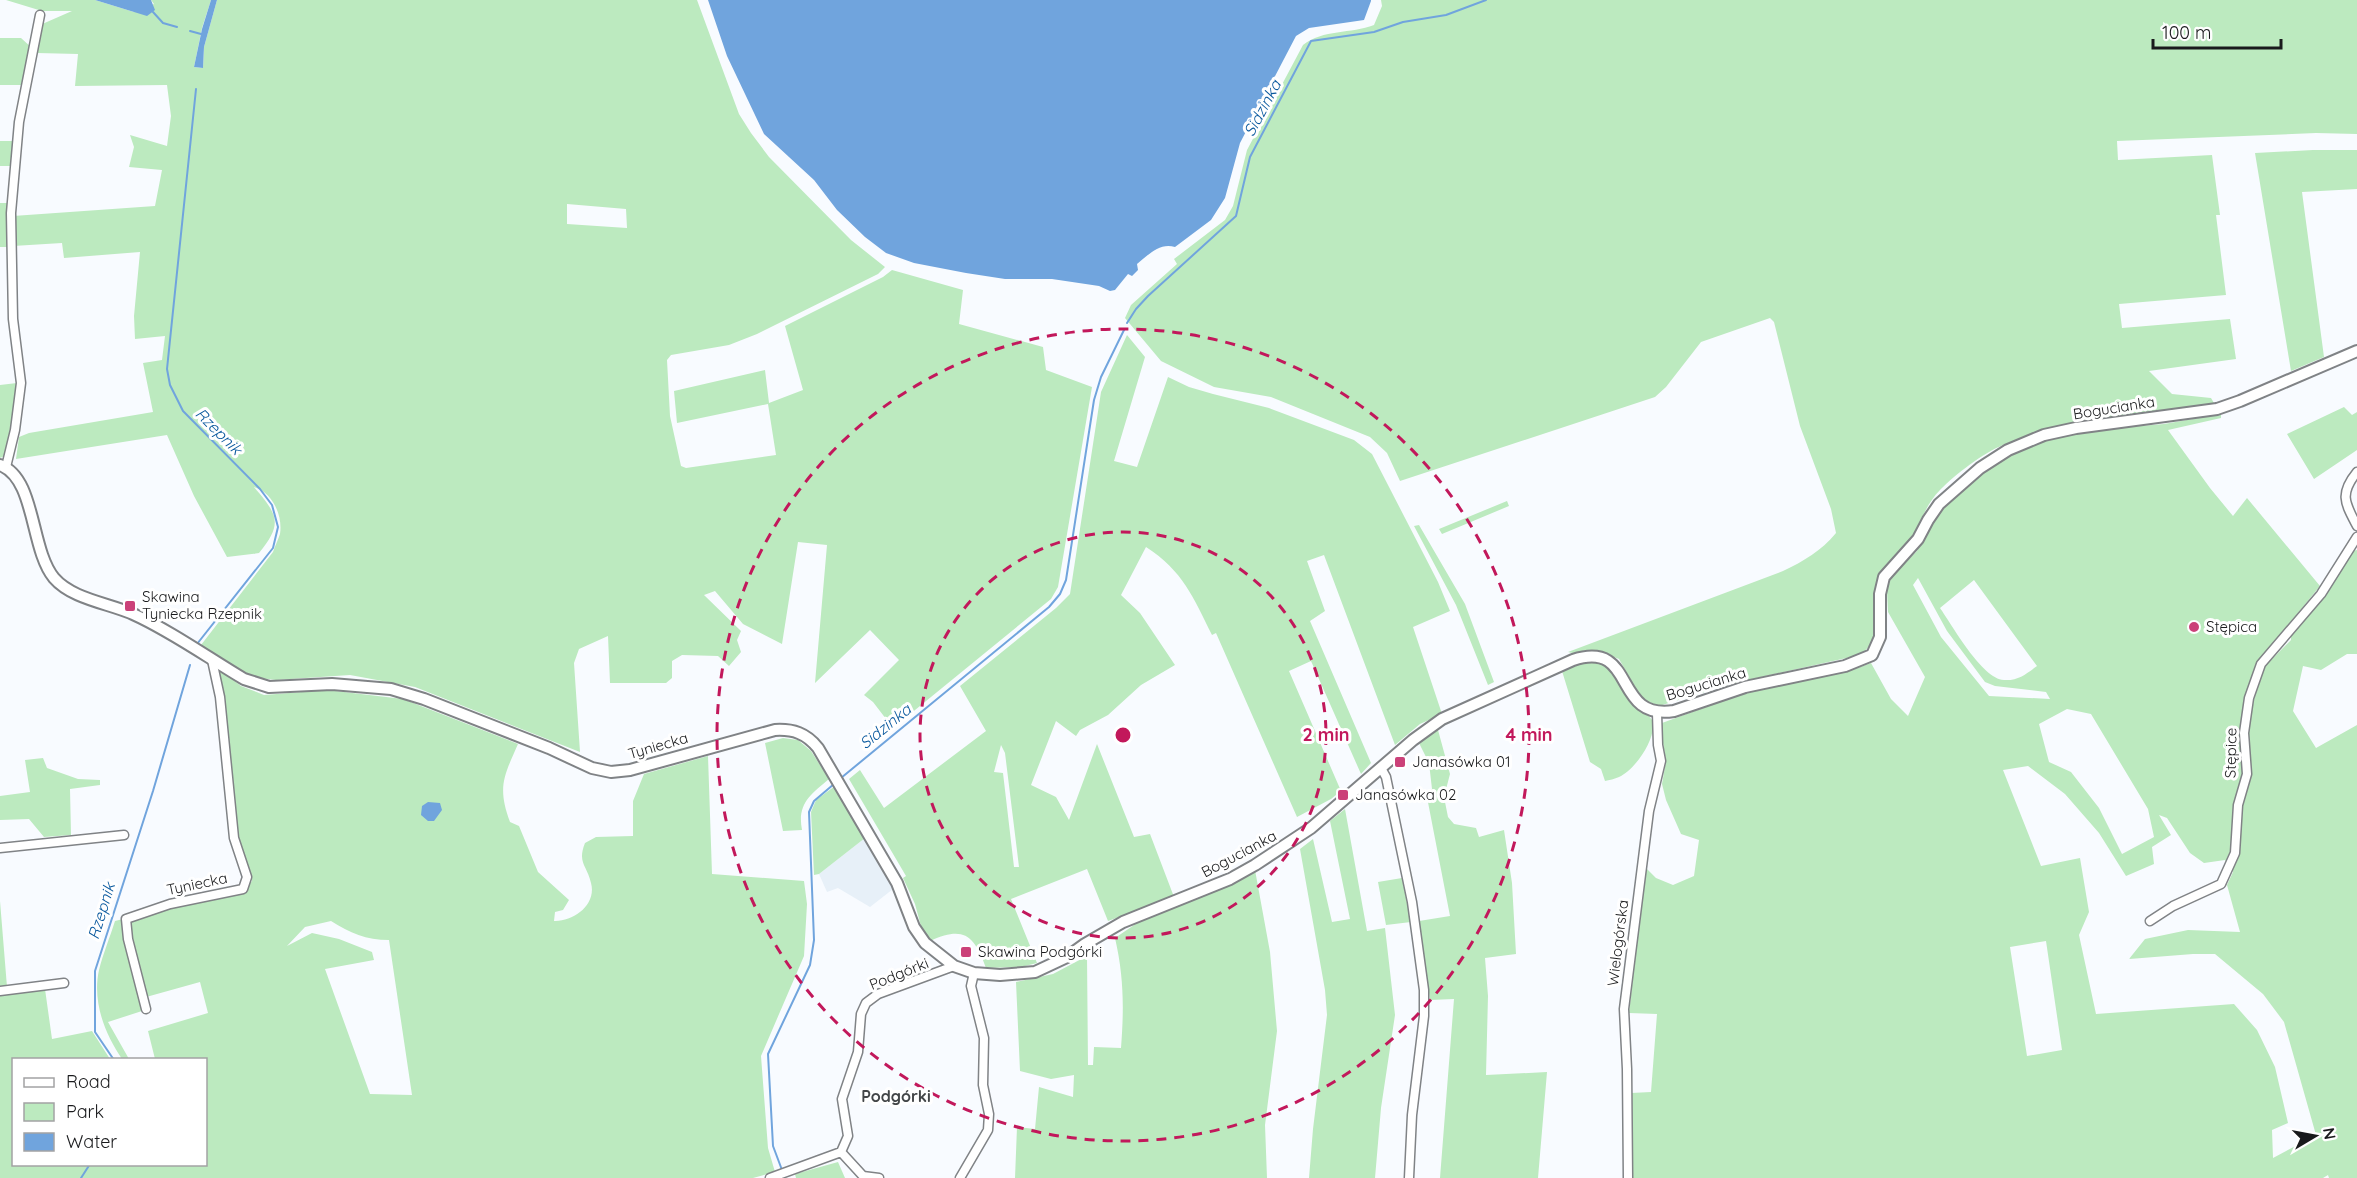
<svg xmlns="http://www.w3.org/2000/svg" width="2357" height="1178" font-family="Quicksand,sans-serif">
	<rect width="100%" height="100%" fill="#f8fbff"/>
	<path fill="#e7f0f8" d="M865,838L893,889L870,907L838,888L827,892L819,874Z"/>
	<path fill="#bceabf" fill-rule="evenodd" d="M6,0H95L134,12L154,4L151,0H211L202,28L194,67L203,68L204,47L217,0H697L739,114L751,133L769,157L851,240L885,267L878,274L757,334L729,345L671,355L667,360L670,416L681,466L686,468L776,455L768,404L677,423L674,391L765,370L769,403L803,390L785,326L883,277L892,270L963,290L959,324L1043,347L1046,370L1092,387L1058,587L1051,599L893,728L873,702L864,695L899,660L870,630L815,683L827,545L798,542L782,644L743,624L715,591L704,595L741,631L737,640L741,652L729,666L718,656L682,655L672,661V678L666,683H610L608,636L579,649L574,663L580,752L415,687L350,675L276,680L252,677L201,645L273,552C275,546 278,540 280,534C283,515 272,492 254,487C277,514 284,523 259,553L227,557L194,496L167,435L16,459L19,437L29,433L153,412L143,363L162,360L165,336L135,339L134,316L140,252L64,258L62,243L13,246V216L155,206L162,170L129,167L134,147L130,135L167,146L171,116L167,85L75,86L78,54L37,53L40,25L72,11H42ZM567,204L626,209L627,228L567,224Z
		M1381,0H2357V134L2316,133L2117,141L2118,160L2212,155L2220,215H2216L2226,295L2119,304L2122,328L2230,319L2236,359L2149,371L2172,394L2211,398L2214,403C2175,412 2136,417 2097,423C2065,428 2034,432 2003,445C1983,453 1956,474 1940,490C1925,505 1919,527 1908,545C1902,555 1890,562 1884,572C1864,600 1890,633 1860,655L1734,683L1659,706L1642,699L1619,659C1610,655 1599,649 1589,650C1581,650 1577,655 1568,652L1783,571C1804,561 1821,551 1836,533L1831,509L1800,426L1774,322L1770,318L1701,342L1666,387L1655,397L1400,481L1387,453L1370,437L1271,397L1214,387L1161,361L1125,318L1131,305L1177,264L1174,259L1225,220L1233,206L1247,150L1303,45C1323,29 1351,34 1374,25L1382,6Z
		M0,38H21L32,48L21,85H0Z
		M0,141H13L11,166H0Z
		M2313,150H2357V189L2302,192L2324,357L2291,371L2255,153Z
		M0,203H9L8,247H0Z
		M1127,335L1145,357L1114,461L1137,467L1168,377L1189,387L1213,394L1269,408L1354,440L1372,454L1438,582L1450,611L1413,627L1442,714L1420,724L1395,745L1324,555L1307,561L1325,611L1310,621L1371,763L1361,774L1311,661L1289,671L1341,791L1331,799L1297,817L1216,633L1212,635C1193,597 1183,571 1146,547L1121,595L1140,613L1175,665L1141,685L1108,715L1080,730L1076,736L1056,721L1031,785L1056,797L1069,820L1097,744L1134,837L1150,834L1174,897L1108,921L1087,869L1011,899L1037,963L1021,967L986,968C974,934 963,926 930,941L922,930L915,904L903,878L906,876L849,779L860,770L884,808L986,731L960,686L1056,608L1070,594L1101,392ZM1001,745L1005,753L1019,867H1014L1003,773L994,772Z
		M17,383L7,455L0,458V385Z
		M2344,407L2352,415L2357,412V450L2314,479L2287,434Z
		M2221,414V418L2168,430L2210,488L2233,516L2247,498L2320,586L2258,662L2245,701L2239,735L2245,773L2251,767L2248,732L2255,694L2265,666L2291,640V632L2352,551L2357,550V654H2347L2321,670L2303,666L2293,711L2316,748L2357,725V1178H2329L2328,1175L2323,1178H1632L1631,1093L1651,1092L1657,1014L1629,1013L1645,867L1656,878L1673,885L1694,876L1699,840L1681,834L1666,800L1662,784L1666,761L1662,737V723L1747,692L1855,669L1871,663L1891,699L1908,716L1925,677L1888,612L1887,591L1891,577L1917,551L1946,500L2006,455L2042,441L2079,431L2164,424ZM1918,578L1947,631L1985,682L1995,686L2046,692L2050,699L1989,696L1941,637L1913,585ZM1974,580L2037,666C2026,674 2018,681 2004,680C1982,679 1952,625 1940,608ZM2067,709L2091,714L2148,809L2154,837L2122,854L2099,808L2071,772L2049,762L2039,724ZM2028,766L2065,794L2099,833L2126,876L2154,864L2152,847L2171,835L2159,815L2167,818L2190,853L2204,863L2225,860L2233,872L2227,885L2240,932L2188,930L2145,939L2129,959L2193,954H2215L2263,994L2284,1022L2316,1135L2273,1158L2272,1130L2288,1123L2275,1067L2257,1030L2234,1004L2096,1014L2079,935L2089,912L2080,858L2041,866L2003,770ZM2046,941L2062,1050L2027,1056L2010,947Z
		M1507,501L1509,506L1442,534L1439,529Z
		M1419,525L1465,604L1494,682L1488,685L1456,605L1414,526Z
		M1586,661C1619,665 1612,674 1628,698C1633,705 1650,715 1652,720C1658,737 1635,770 1619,777C1615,779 1609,780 1605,781L1601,769L1590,762L1562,671Z
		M214,665L241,686L264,695L327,690L403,699L518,744C504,776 497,787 510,822L519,826L538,872L569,900L563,910L555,912L554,921C573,922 597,905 591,883C587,865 577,863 585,843L596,837L633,836V801L644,774L708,756L712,874L804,881L807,904L804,956L761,1056L768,1148L775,1172L753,1178H0V994L45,989L52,1039L92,1031L110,1059L14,1060V1164H206V1060L155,1059L148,1031L208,1013L200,982L139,999L142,1011L108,1022L129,1059H122C105,1034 92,1002 99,970C103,954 110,937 115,921L245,889L252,881L236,834ZM331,921C350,933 366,940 389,940L412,1095L370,1094L325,969L374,960L372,952L339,939L312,933L287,946L305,927Z
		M1438,730L1450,774L1444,797L1448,817L1454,824L1476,828L1479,837L1504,830L1512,883L1516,954L1485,958L1488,996L1486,1075L1547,1072L1538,1178H1440L1454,999L1430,1000L1419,921L1450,916L1426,792L1432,789L1429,763L1419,743Z
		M783,738L798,740L811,751L829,779C810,795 797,804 802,830L783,831L765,743Z
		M43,758L47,768L78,779L100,780V785L70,789L71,835L44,837L29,819L0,820V796L30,792L25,760Z
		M835,786L865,838L819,874L814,875L811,812L816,800Z
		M1345,809L1367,931L1385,928L1395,1015L1381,1108L1375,1178H1309L1313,1129L1327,1015L1325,990L1300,849L1313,839L1332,922L1350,919L1330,821Z
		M1255,870L1270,952L1277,1031L1265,1125L1267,1178H1015L1017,1127L1035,1129L1039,1087L1073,1097L1074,1075L1051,1079L1020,1071L1016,982L1053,974L1087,956L1088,1065H1093L1094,1047L1121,1048C1124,1009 1124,977 1115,938L1140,921L1199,897Z
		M1402,878L1411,922L1386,925L1378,882Z
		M0,901L7,987L0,988Z
		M838,1162L845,1178H796L795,1174Z"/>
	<path fill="#70a4dd" d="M95,0H151L155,10L147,16Z
		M211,0H217L204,47L203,68L194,67L202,29Z
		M708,0H1371V1L1364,20L1309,28L1296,36L1240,143L1225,198L1211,220L1175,247C1160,242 1148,255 1137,264L1138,270L1132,276L1128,274L1115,290L1110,291L1099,286L1052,279H1005L966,273L914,263L886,253L865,237L837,210L814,180L764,134L727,56Z
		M428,802L440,803L442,810L434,821H428L421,815L422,806Z"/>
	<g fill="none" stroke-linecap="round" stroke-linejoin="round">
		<path stroke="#70a4dd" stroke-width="2" d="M153,12L163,23L177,27
			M190,31L201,34
			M196,89L167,369L170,385L183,411L260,489L272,505L278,527L273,548L197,644
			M1127,323L1136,309L1148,296L1236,216L1250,157L1311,41L1374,32L1403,22L1446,15L1486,0
			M841,778L1049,607L1060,594L1066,580L1094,400L1101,377L1124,330
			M114,1060L95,1032V971L153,791L190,665
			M782,1170L773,1146L768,1054L810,965L814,940L809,812L814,801L834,784
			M81,1178L90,1164"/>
		<g stroke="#808386" stroke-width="11">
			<path id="minor" d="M6,467L15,430L21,383L13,319L11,213L19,122L40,15
				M2357,472C2339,494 2345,503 2357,526
				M1381,768L1386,777L1412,902L1424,990V1016L1412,1115L1409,1178
				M0,848L124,835
				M2150,921L2173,906L2221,884L2235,853L2238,805L2247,774L2244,733L2249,698L2261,664L2321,594L2357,537
				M0,991L64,983
				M146,1009L128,939L126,919L170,904L243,889L247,877L234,838L220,697L212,660
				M770,1178L841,1152
				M879,1178L863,1176L841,1152L848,1136L842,1099L858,1052L861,1014L866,1003L878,994L954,966
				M960,1178L988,1130L989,1114L983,1085L984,1038L971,986L974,973
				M1628,1178L1627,1069L1624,1009L1649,811L1661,761L1658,745L1657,713"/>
		</g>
		<g stroke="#808386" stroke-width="14">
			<path id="tertiary" d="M0,465C36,478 30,549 54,578C72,599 108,603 133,614C171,631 207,657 244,679L269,687L332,684L391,689L424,699L549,748L592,768L611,772L630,770L775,730C793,729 806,733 818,748L897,883L914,927L925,943L954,966L974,973L1000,975L1035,972L1067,957L1085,944L1123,922L1230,879L1255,865L1311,828L1413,740L1442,719L1573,660C1638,639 1611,721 1674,711L1745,687L1845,666L1872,655L1880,637V594L1884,577L1918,539L1928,520L1939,504L1980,468L2008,450L2044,435L2076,428L2217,409L2240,401L2357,351"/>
		</g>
		<use href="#minor" stroke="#fff" stroke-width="8"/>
		<use href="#tertiary" stroke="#fff" stroke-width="10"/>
	</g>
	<g fill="none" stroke="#c2185b" stroke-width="3" stroke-dasharray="10 8">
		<circle cx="1123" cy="735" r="203"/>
		<circle cx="1123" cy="735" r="406"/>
	</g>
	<g fill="#cb4179" stroke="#fff" stroke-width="2">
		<rect x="124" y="600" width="12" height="12" rx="3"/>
		<circle cx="2194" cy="627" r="6"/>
		<rect x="1394" y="756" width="12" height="12" rx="3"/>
		<rect x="1337" y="789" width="12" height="12" rx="3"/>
		<rect x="960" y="946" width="12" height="12" rx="3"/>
	</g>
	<g text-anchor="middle" stroke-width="6" stroke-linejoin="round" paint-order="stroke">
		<g font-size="15" fill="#191a1c" stroke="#fff">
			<text transform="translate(2114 408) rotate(-9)" y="5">Bogucianka</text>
			<text transform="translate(1706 684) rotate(-17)" y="5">Bogucianka</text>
			<text transform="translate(658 746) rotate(-16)" y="5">Tyniecka</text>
			<text transform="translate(2231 753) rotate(-89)" y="5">Stępice</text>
			<text transform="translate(1239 854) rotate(-28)" y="5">Bogucianka</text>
			<text transform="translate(197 884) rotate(-12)" y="5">Tyniecka</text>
			<text transform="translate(1618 943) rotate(-83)" y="5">Wielogórska</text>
			<text transform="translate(899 974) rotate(-22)" y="5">Podgórki</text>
		</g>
		<g font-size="15" fill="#191a1c" stroke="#fff" text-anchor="start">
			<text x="142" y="602">Skawina<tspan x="142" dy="17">Tyniecka Rzepnik</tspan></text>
			<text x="2206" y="632">Stępica</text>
			<text x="1412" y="767">Janasówka 01</text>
			<text x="1355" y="800">Janasówka 02</text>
			<text x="978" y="957">Skawina Podgórki</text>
		</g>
		<g font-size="16" font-style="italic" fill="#0a599e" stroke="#fff">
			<text transform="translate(1262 108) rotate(-62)" y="6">Sidzinka</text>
			<text transform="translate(219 431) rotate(45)" y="6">Rzepnik</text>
			<text transform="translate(885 726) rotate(-39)" y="6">Sidzinka</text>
			<text transform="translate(101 911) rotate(-73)" y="6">Rzepnik</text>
		</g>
		<g font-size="16" font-weight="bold" fill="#434648" stroke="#fff">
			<text x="896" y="1102">Podgórki</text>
		</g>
	</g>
	<circle cx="1123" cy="735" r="9" fill="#c2185b" stroke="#fff" stroke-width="3"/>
	<g font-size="18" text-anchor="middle" font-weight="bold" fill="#c2185b" stroke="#fff" stroke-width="6" stroke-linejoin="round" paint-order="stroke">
		<text x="1326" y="741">2 min</text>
		<text x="1529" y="741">4 min</text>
	</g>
	<rect x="12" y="1058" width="195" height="108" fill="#ffffff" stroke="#a3a3a4" stroke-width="1.5"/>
	<rect x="24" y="1078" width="30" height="9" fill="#ffffff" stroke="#a3a3a4" stroke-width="1.5"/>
	<text x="66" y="1088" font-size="18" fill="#191a1c">Road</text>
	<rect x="24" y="1103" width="30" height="18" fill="#bceabf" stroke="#a3a3a4" stroke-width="1.5"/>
	<text x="66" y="1118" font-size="18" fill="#191a1c">Park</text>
	<rect x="24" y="1133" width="30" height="18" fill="#70a4dd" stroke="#a3a3a4" stroke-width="1.5"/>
	<text x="66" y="1148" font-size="18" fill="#191a1c">Water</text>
	<g transform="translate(2315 1136) rotate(80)" stroke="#ffffff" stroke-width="4.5" paint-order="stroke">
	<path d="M0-4.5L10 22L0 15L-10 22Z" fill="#191a1c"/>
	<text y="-9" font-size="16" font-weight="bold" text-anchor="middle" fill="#191a1c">N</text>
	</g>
	<path d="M2153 39v9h128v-9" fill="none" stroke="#191a1c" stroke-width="3"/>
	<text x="2162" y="39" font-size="18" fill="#191a1c" stroke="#ffffff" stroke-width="4.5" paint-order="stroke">100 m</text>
</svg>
